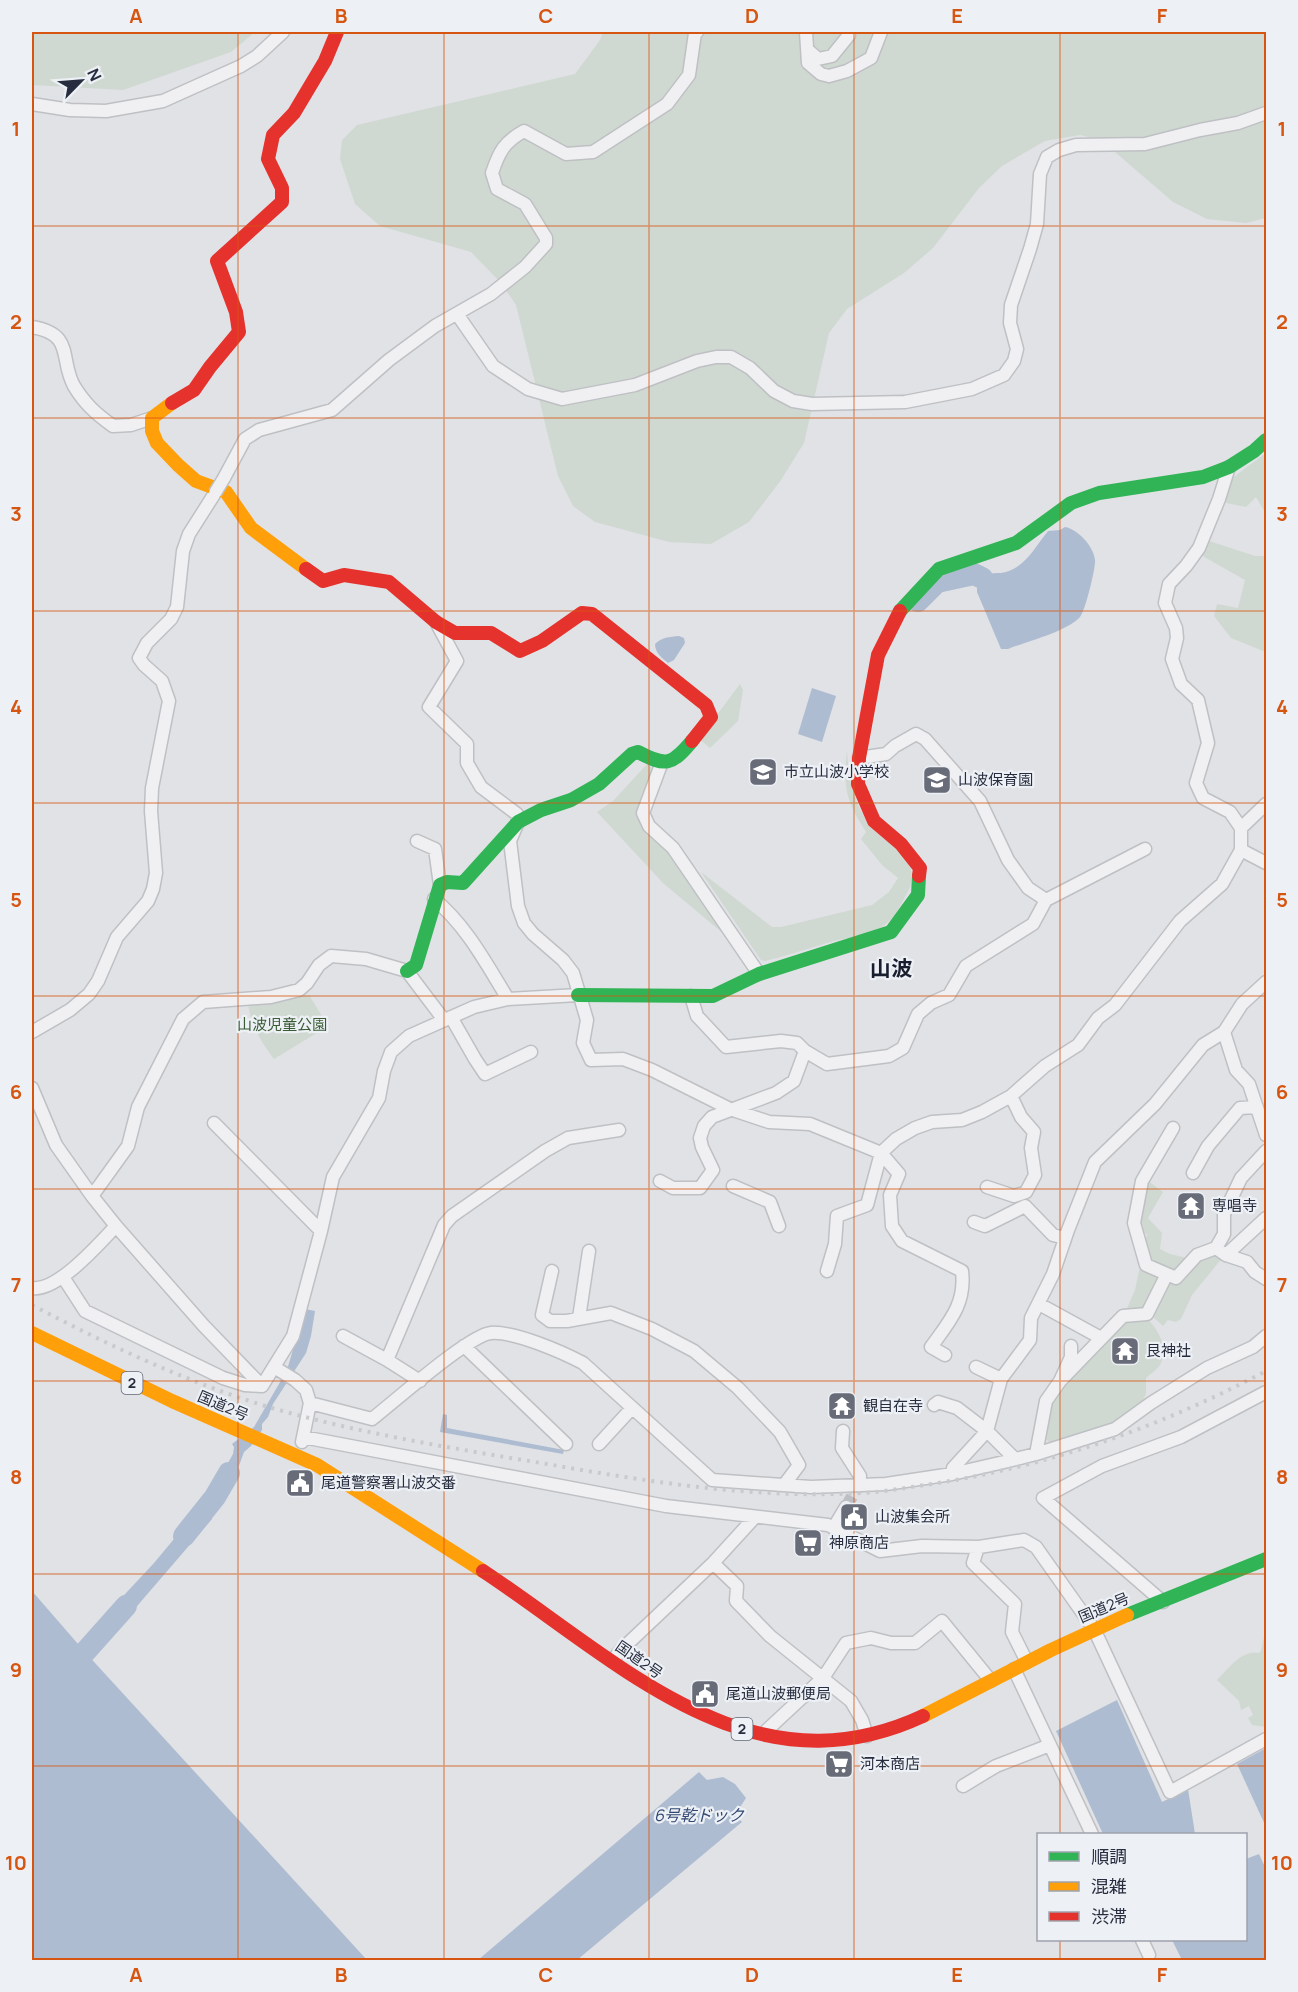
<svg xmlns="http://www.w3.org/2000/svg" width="1298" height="1992" font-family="Manrope,'Noto Sans JP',sans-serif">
	<rect width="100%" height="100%" fill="#e0e2e6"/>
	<path fill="#d0d9d1" d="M32,32H255L231,52L123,90L32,85Z
		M603,32H1266V218L1246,223L1207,219L1173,202L1101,140L1080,135L1045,141L1002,166L979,188L933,248L904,273L847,309L829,333L804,443L781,480L749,522L711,544L669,542L595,522L573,506L558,476L516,305L501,283L471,252L380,226L355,204L340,159L342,140L357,125L575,74L600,40Z
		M1263,455L1266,456V514L1256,497L1246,507L1221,502L1231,479Z
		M1206,540L1255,556H1266V652L1231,638L1214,616L1217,604L1238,608L1245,580L1199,554Z
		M740,684L743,690L738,721L710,748L699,739Z
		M847,751C849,779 853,805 873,828C882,839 898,846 906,859C915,872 913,884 905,897C900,906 896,916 887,923C871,937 846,937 827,943C806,949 786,956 765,961L761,960L701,872L772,927H781L872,905L889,892L898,878L882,865L861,839L866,832C846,801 843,788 847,751Z
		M648,763L653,770L637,810L646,829L671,849L731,940L663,883L597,812L613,801Z
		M309,995L328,1026L274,1059C261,1042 250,1024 248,1003Z
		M1148,1181L1163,1192L1148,1218L1162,1233L1160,1249L1170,1254L1195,1260L1215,1251L1223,1257L1192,1295L1181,1319L1176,1322L1168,1320L1163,1326L1151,1315L1125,1313L1135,1290L1147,1234L1138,1231Z
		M1146,1318C1158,1328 1169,1348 1160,1365C1158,1369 1150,1374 1146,1378V1393L1141,1406L1114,1426L1053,1446L1043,1436L1049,1403L1069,1378L1124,1319Z
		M1266,1628V1727L1252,1725L1248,1718L1253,1715L1249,1706L1241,1710L1239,1701L1217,1680C1228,1669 1242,1649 1259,1653L1261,1651Z"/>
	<path fill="#aebcd1" d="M1065,527C1078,529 1094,547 1095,560C1096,567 1085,612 1080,617C1066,632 1028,641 1008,649H1001L977,592V584L986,574C991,573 996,573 1001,573C1025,569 1034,548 1048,531L1060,530Z
		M679,636L684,638L685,643L674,660L668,663C662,658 655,653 655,644C662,637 669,637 679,636Z
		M812,688L836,696L822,742L798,734Z
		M305,1309L315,1311L311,1336L306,1353L273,1404L268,1417L262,1424V1430L251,1446L244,1452L233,1482L221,1503L210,1495L233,1454L234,1447L232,1444L254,1427L287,1370Z
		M443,1414L447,1415V1428L564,1450L563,1454L440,1432Z
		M199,1509L212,1519L113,1634L99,1622L154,1563Z
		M32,1591L85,1652L367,1960H32Z
		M1117,1700L1162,1802L1188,1789L1195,1834H1103L1056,1731Z
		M1266,1748V1827L1237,1764Z
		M699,1772L707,1780L723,1777L735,1784L746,1798L735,1815L742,1822L577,1960H478Z
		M1259,1854L1266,1869V1960H1182L1172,1940H1246V1859Z"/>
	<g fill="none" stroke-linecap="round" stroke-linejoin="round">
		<path stroke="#aebcd1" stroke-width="22" d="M918,601L937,582L974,574L982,578
			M184,1536L215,1497L229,1473
			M85,1652L126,1606"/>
		<path stroke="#bbbec5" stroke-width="12" stroke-dasharray="12 6" stroke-linecap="butt" d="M846,1507L859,1484"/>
		<g stroke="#bec0c4" stroke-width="15">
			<path id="street" d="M806,32L808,63L821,74L829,76L847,71L871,58L881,32
				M808,50L818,59L832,56L849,35L848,32
				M32,104L70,110L106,111L163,101L241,66L257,56L283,32
				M457,314L493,366L528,389L562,399L635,385L697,361L716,357H731L750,368L774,391L793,401L812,404L905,402L972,389L1004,375L1014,361L1017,349L1010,323L1011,305L1030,249L1037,224L1040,174L1047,157L1059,150L1076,145L1145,144L1200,130L1238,123L1266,113
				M32,327C75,334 59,359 74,386C85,404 96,414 113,426L131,425L152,418
				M1229,467L1219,499L1199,548L1186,566L1169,584L1165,603L1176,628L1177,638L1172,659L1181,684L1198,700L1208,743L1196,783L1203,798L1230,812L1241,828
				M224,478L245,439L259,430L332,410L389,360L435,326L491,294L525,267L546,244V238L525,204L497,189L492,173C499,152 504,142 524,131L566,154L593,152L667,104L689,75L695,33L697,32
				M436,622L457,661L429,707L467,744V763L481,787L517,814L518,822L510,841L518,906L524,923L533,934L563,960L573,973L587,1020L583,1043L591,1060L623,1059L652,1070L730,1109L769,1122L810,1124L881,1153L899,1174L890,1195L892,1226L902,1241L962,1271C966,1304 949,1322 931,1347L945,1355
				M859,758L886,754L895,746L916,734L925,739L980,801L1008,860L1028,888L1046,900
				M662,762L643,813L649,826L673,848L759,974
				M417,841L435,849L440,885
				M1241,850L1266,863
				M434,899C466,925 487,965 508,999
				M691,996L697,1016L726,1047L781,1041L797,1043L805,1051L827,1064L889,1056L903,1048L918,1014L931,1003L949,995L966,966L1033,924L1046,900L1145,849
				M451,1017L475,1059L485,1074L531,1052
				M32,1032L70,1010L89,994L98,981L117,937L148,901L153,889L156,873L151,811L152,788L169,701L162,681L144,665L139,658L147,643L171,619L177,607L183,551L189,534L215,493
				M1224,1032L1236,1070L1249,1084L1266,1135
				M32,1088L56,1145L92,1196L116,1226L204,1326L262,1386
				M214,1123L321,1231
				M1173,1128L1142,1181L1134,1223L1146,1265L1176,1278L1197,1255L1216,1248L1224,1234V1214L1241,1178L1266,1151
				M1193,1173L1208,1146L1240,1108L1257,1107
				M660,1181L673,1188H700L713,1170L702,1147L700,1138L704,1126L712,1117L776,1093L794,1081L805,1051
				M733,1186L770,1202L779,1226
				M987,1187L1014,1196L1026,1192L1035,1175L1031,1148L1034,1132L1021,1117L1011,1096
				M92,1196L128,1146L138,1107L183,1019L203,1002L271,997L299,990L307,983L319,965L331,956L366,959L407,971L444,1020
				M974,1222L985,1226L1025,1206L1053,1235L1065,1238
				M1216,1248L1226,1255L1266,1218
				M1226,1255L1247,1262L1255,1272L1266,1279
				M552,1271L542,1315L550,1321H567L611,1313L652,1329L694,1351L738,1388L780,1432L799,1465L784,1485
				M827,1271L835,1244L837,1216L867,1205L881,1153L896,1139L915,1128L932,1122L962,1120L982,1112L1011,1096L1045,1066L1078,1045L1098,1018L1115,1005L1180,921L1222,884L1241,850V828L1266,804
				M63,1277L85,1311L223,1378L245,1385L262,1386
				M32,1288C57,1292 99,1244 116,1226
				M1039,1304L1101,1338
				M579,1318L589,1251
				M343,1336L387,1360
				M464,1346L566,1444
				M274,1367L295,1380L306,1390L310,1403L302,1442
				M976,1367L1001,1379
				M420,1381L387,1360L444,1225L452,1216L545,1151L568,1138L619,1130
				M1060,1381L1123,1316L1147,1314L1167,1274
				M262,1386L293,1336L321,1231L333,1177L379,1098L384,1071L391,1052L409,1036L474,1007L508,999L578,995
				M310,1403L372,1419C394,1402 469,1335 491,1333C514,1331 562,1352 583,1363L712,1480L811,1487L886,1484L952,1474L1004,1462L1036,1454L1115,1429L1151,1403L1207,1368L1253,1347L1266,1336
				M934,1405L938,1402L957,1408L987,1431L1015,1459
				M843,1431L842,1448L860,1476L859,1484
				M303,1437L666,1506L828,1525L880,1551L922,1546L979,1547L1024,1540L1036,1547L1094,1629L1170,1792L1266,1739
				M599,1444L632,1408
				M1036,1454L1046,1401L1060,1381L1071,1357V1346
				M952,1474L953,1468L987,1431L1001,1379L1030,1340L1031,1318L1053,1274L1068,1230L1095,1162L1155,1104L1203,1045L1224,1032L1242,1004L1266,982
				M834,1527L846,1507
				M978,1547L973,1563L1015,1604L1012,1632L1027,1662
				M713,1563L737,1586L736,1601L770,1636L851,1701L862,1720L867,1736
				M1163,1602L1043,1498L1102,1466L1181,1437L1266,1392
				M612,1661L621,1650L713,1563L755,1517
				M1014,1669L1092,1834
				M773,1736L767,1730L823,1678L846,1643L871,1638L891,1643H915L942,1621L991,1681
				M963,1786L996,1766L1050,1745
				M1142,1940L1149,1955"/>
		</g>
		<use href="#street" stroke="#f0f0f2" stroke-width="12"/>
		<path stroke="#30b455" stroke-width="14" d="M900,611L939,569L1016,543L1071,503L1099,493L1203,477L1229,467L1254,451L1266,440
			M407,971L416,965L440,885L447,882L463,883L518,822L541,810L571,800L599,784L632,754L638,752C666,767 672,765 692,741
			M578,995L713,996L759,974L891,932L918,895L919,876
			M1127,1615L1266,1559"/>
		<path stroke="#ff9f0a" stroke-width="14" d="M172,403L152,418V431L157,443L178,465L196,481L226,492L251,528L306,569
			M32,1333L172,1401L317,1465L483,1571
			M923,1716L1051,1650L1127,1615"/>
		<path stroke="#e5322d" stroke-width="14" d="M172,403L194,390L210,367L239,332L236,312L217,261L282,202V188L268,159L273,135L294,113L325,61L337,32
			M306,569L323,581L344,575L389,582L436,622L455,633H491L520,651L542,641L582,613L592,614L706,705L711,717L692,741
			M900,611L878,655L859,758L858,784L874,821L901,844L920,868L919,876
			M483,1571C618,1660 749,1797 923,1716"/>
		<path stroke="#c9cacd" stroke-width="4" stroke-dasharray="3 6" stroke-linecap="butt" d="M32,1305C106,1344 182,1380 262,1405C355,1433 452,1448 547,1464C650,1482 756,1499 861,1493C883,1492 904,1488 925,1485C1047,1467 1158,1428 1266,1371"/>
		<g stroke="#bec0c4" stroke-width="15" stroke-linecap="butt">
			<path id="street-bridge" d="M215,493L224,478"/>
		</g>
		<use href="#street-bridge" stroke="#f0f0f2" stroke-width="12"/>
	</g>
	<path fill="none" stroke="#d55511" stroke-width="1.5" stroke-opacity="0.55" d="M238,32V1960M444,32V1960M649,32V1960M854,32V1960M1060,32V1834M32,226H1266M32,418H1266M32,611H1266M32,803H1266M32,996H1266M32,1189H1266M32,1381H1266M32,1574H1266M32,1766H1266M1060,1940V1960"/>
	<defs>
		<g id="school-square" transform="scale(1.5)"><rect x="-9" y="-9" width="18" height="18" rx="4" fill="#686c79" stroke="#edf0f5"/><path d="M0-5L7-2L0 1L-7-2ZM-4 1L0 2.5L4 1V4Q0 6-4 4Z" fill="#fff"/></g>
		<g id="temple-square" transform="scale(1.5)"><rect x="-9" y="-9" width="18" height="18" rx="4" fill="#686c79" stroke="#edf0f5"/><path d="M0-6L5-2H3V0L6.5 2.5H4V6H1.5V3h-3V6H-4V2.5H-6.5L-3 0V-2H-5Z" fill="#fff"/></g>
		<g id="civic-square" transform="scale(1.5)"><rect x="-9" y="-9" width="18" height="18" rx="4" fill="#686c79" stroke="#edf0f5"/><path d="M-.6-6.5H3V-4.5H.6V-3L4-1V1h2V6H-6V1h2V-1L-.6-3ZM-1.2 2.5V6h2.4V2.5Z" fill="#fff"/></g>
		<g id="supermarket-square" transform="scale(1.5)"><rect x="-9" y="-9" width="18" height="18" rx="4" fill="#686c79" stroke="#edf0f5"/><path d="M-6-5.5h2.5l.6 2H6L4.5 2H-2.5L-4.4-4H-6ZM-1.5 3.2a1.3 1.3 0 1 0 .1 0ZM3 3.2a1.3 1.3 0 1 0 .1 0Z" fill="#fff"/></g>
	</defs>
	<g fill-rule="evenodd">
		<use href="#school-square" x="763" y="772"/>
		<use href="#school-square" x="937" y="780"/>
		<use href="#temple-square" x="1191" y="1206"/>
		<use href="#temple-square" x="1125" y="1351"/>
		<use href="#temple-square" x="842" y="1406"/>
		<use href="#civic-square" x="300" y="1483"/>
		<use href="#civic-square" x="854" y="1517"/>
		<use href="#supermarket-square" x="808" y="1543"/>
		<use href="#civic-square" x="705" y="1694"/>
		<use href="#supermarket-square" x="839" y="1764"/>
	</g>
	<g text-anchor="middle" stroke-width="4.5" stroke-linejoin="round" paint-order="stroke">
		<g fill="#edf0f5" stroke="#626876" stroke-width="1.5">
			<rect x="121.5" y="1372" width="21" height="22" rx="4.5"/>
			<rect x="731.5" y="1718" width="21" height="22" rx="4.5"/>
		</g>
		<g font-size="14" font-weight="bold" fill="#272d3f">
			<text x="132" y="1388">2</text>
			<text x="742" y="1734">2</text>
		</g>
		<g font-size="15" fill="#272d3f" stroke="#edf0f5" text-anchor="start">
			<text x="784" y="777">市立山波小学校</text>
			<text x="958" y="785">山波保育園</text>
			<text x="1212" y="1211">専唱寺</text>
			<text x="1146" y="1356">艮神社</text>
			<text x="863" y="1411">観自在寺</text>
			<text x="321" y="1488">尾道警察署山波交番</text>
			<text x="875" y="1522">山波集会所</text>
			<text x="829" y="1548">神原商店</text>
			<text x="726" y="1699">尾道山波郵便局</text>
			<text x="860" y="1769">河本商店</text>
		</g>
		<g font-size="15" fill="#385b34" stroke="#edf0f5">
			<text x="282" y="1030">山波児童公園</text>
		</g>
		<g font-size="15" fill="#272d3f" stroke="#edf0f5">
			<text transform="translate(223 1406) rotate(23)" y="5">国道2号</text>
			<text transform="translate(1104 1608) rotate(-23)" y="5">国道2号</text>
			<text transform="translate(639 1660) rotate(35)" y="5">国道2号</text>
		</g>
		<g font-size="16" font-style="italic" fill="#314873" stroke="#edf0f5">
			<text x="699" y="1821">6号乾ドック</text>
		</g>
		<g font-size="21" font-weight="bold" fill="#191f2f" stroke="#edf0f5">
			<text x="891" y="976">山波</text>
		</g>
	</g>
	<rect width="1298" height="1992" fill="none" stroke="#edf0f5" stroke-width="66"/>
	<rect x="1037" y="1833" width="210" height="108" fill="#edf0f5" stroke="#9ea2ac" stroke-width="1.5"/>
	<rect x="1049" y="1852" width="30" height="9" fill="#30b455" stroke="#9ea2ac" stroke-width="1.5"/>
	<text x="1091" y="1863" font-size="18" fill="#272d3f">順調</text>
	<rect x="1049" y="1882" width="30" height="9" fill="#ff9f0a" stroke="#9ea2ac" stroke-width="1.5"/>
	<text x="1091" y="1893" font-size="18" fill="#272d3f">混雑</text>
	<rect x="1049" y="1912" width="30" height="9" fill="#e5322d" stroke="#9ea2ac" stroke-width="1.5"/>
	<text x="1091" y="1923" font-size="18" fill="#272d3f">渋滞</text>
	<g transform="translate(81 81) rotate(65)" stroke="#edf0f5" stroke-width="4.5" paint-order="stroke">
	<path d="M0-4.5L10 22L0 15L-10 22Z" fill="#272d3f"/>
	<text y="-9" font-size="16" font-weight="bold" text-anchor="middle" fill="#272d3f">N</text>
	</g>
	<rect x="33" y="33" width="1232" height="1926" fill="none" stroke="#d55511" stroke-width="2"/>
	<g font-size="20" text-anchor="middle" font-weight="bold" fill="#d55511">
		<text x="136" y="23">A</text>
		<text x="341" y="23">B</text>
		<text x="546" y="23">C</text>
		<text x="752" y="23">D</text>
		<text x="957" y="23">E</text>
		<text x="1162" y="23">F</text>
		<text x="16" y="136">1</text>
		<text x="1282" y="136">1</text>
		<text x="16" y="329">2</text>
		<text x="1282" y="329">2</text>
		<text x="16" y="521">3</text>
		<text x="1282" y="521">3</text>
		<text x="16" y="714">4</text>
		<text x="1282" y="714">4</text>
		<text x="16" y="907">5</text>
		<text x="1282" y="907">5</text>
		<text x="16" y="1099">6</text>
		<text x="1282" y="1099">6</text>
		<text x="16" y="1292">7</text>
		<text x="1282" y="1292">7</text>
		<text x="16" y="1484">8</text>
		<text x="1282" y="1484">8</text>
		<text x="16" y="1677">9</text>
		<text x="1282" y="1677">9</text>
		<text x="16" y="1870">10</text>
		<text x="1282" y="1870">10</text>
		<text x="136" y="1982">A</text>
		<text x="341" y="1982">B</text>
		<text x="546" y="1982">C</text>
		<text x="752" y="1982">D</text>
		<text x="957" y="1982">E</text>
		<text x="1162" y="1982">F</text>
	</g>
</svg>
